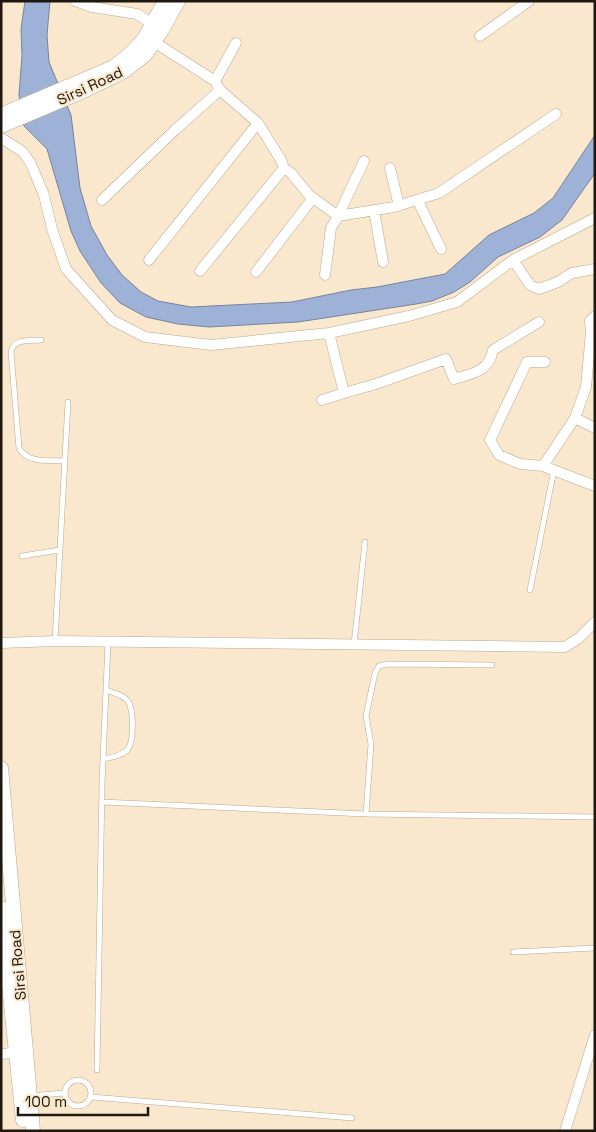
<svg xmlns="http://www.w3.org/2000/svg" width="596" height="1132" font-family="'Space Grotesk',sans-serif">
	<rect width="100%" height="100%" fill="#f9e8cd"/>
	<path fill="#9eb1d7" stroke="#78839b" d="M25,1H50L47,35L49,62L71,115L80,188L91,226L107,255L122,275L141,292L158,301L191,307L292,302L351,290L377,287L445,274L489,235L534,213L553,198L595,135V173L562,220L540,237L498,257L470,282L454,292L432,301L416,304L298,322L209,327L178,324L146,317L120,303L101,283L80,251L71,231L47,149L24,126L19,95L22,55L21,29Z"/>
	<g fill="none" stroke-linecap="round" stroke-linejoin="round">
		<g stroke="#b9a98f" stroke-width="6">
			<path id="lane" d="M41,340C30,341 14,338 11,352L19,448C28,464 49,460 65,461
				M22,556L60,550
				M530,590L554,470
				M55,641L68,402
				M354,644L365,542
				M103,759C112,757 122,756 128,749C134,741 134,707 127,700C122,694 113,693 106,690
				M102,802L366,814L595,817
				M366,814L371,744L366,716L375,673L379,666L388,664L492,665
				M513,952L595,948
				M97,1070L102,784L108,642
				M65 1093a13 13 0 1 1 26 0a13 13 0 1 1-26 0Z
				M30,1096L64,1093
				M91,1097L352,1118"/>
		</g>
		<g stroke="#b9a98f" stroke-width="11">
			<path id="street" d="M75,1L92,7L137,14L157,27
				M480,36L529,1
				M154,42L215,81L220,90L258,123L281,160L284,168L291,173L309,195L338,216L364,161
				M215,81L236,43
				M1,138L23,152L31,164L44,195L52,229L66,269L112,320L145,337L211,345L329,333L409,316L457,302L513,260L595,218
				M390,168L399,206
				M102,200L175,130L220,90
				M418,201L441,249
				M374,210L383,262
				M149,260L258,123
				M513,260L530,285L539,289L558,282L572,273L595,269
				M200,271L284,168
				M256,272L313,198
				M325,275L331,228L338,216L394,207L439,193L556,114
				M329,333L344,393L376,384L446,359L454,379C473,373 489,372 493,350L539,322
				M322,400L344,393
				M575,418L586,387L591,332L590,321L595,316
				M595,428L575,418L543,466L595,486
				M543,466L520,464L499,455L490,440L527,362H545
				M1,643L55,641L565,647L579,638L595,622
				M1,1054L23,1052
				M565,1131L595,1035"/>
		</g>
		<g stroke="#b9a98f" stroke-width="15">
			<path id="secondary" d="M1,115L114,67L131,53L144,39L165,1
				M1,126L81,92L123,72L145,55L162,30L178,1
				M1,768L33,1131
				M1,908L23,1120"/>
		</g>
		<use href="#lane" stroke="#fff" stroke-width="5"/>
		<use href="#street" stroke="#fff" stroke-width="10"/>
		<use href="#secondary" stroke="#fff" stroke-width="14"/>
	</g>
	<g text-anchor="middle" stroke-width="4" stroke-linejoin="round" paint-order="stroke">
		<g font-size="15" fill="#1e180e" stroke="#f9e8cd">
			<text transform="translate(90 86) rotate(-25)" y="5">Sirsi Road</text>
			<text transform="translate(18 965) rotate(-95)" y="5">Sirsi Road</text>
		</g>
	</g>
	<rect width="596" height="1132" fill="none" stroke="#1e180e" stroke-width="5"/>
	<path d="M18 1107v8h130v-8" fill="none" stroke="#1e180e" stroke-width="2.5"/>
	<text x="25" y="1107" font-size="15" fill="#1e180e" stroke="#f9e8cd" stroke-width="4" paint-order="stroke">100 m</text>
</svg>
